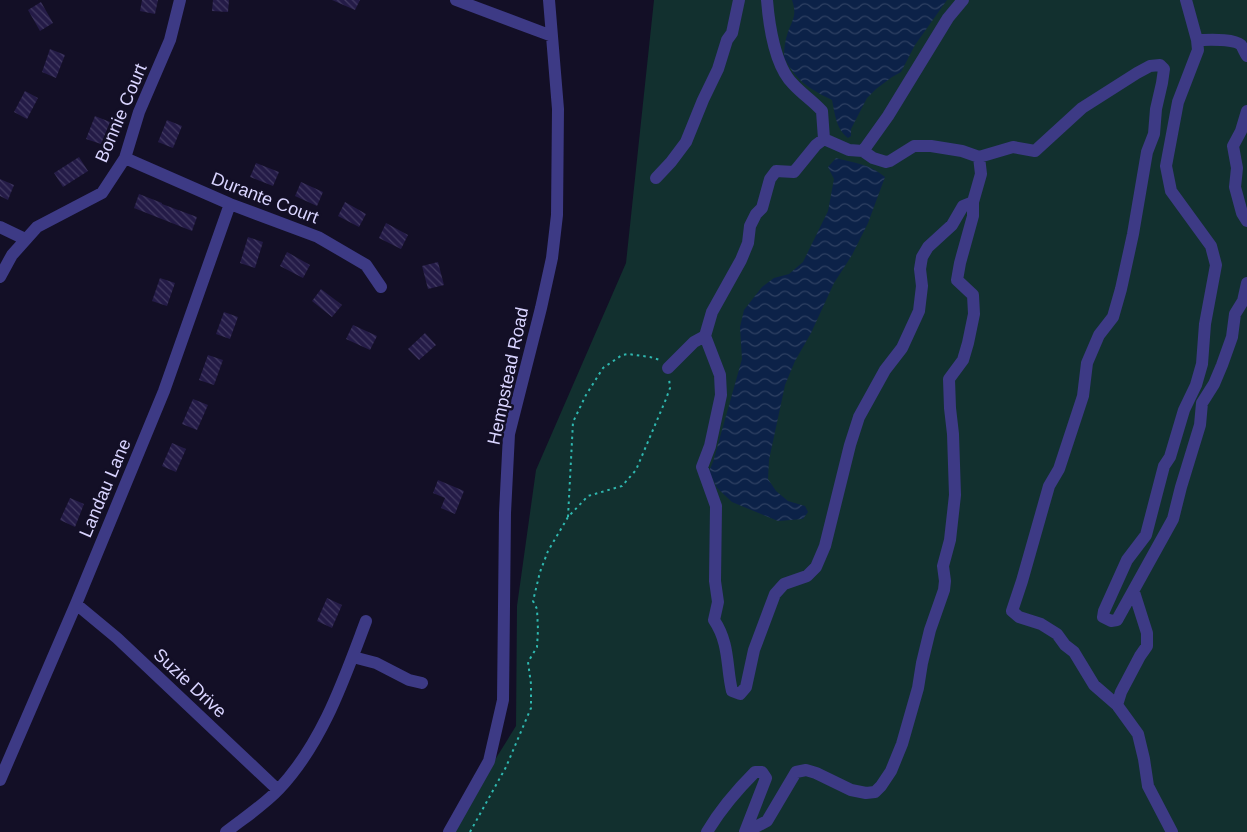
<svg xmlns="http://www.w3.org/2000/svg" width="1247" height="832" font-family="Arial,sans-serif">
	<defs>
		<pattern id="water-waves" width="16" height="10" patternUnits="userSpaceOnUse" patternTransform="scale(1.25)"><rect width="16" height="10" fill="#0c2248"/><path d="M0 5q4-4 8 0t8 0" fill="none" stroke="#2f4163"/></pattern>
		<pattern id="building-back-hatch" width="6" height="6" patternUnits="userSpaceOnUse" patternTransform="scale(1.25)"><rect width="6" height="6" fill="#241b47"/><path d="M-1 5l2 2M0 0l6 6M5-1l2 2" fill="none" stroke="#433b63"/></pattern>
	</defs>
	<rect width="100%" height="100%" fill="#130f26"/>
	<path fill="#12302f" d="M654,0H1247V832H450L516,726L517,606L536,470L626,263Z"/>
	<path fill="url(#water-waves)" d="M792,0H947L915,45L901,72L892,77L876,89L867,98L851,129V136L848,138C836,129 835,114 832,100C808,88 796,81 784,57C784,49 785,40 788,32C793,19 797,15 792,0Z
		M836,158C854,163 870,164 885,177L868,223L852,255L834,283L811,333L795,361L785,385L769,460L768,479L776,491L788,501L805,506L808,512L803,519L778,521L732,502L717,488L709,471L713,462L742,359L740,327L744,310L762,287L774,278L789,274L803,262L828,211L834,179L828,167Z"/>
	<path fill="url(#building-back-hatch)" d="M142,0H158L155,14L140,11Z
		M213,0H229L228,12L212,11Z
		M332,0H360L355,10Z
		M41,2L53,23L40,31L28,10Z
		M50,49L65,55L56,78L42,72Z
		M25,91L38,98L27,119L14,112Z
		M95,116L110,122L101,144L86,139Z
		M167,120L182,126L173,148L158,142Z
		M79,157L88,171L63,187L54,173Z
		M256,163L279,172L273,186L250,177Z
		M0,179L14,185L8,200L0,196Z
		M301,182L323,192L317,206L295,196Z
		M139,194L162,203V204L197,217L192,231L134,208Z
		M345,202L366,214L359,227L338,216Z
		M386,223L408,235L401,249L379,238Z
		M248,237L263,242L255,268L240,263Z
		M287,252L310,265L303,278L280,266Z
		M438,262L444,285L428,289L422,266Z
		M160,278L175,283L167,306L152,301Z
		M321,289L342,305L332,317L312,301Z
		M224,312L238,317L230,339L216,334Z
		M353,325L377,336L370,350L346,339Z
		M425,333L436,345L419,360L408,349Z
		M208,355L223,360L214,385L199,380Z
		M193,399L208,405L197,430L182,424Z
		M172,443L186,449L176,472L162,466Z
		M438,480L464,491L455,514L441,508L445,498L433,493Z
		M70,498L84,504L75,527L60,520Z
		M327,598L342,605L332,628L317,621Z"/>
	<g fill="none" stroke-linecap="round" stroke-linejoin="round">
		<path stroke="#2fb8b0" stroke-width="2" stroke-dasharray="2.5 4" stroke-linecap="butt" d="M568,517L573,422L586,395L603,368L622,355L628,354L650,357L660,360
			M470,832L506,767L531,708V684L528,662L537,647L538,630L537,609L533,601L540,572L548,551L568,517L588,496L622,486L636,470L666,399L670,388L669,378"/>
		<path stroke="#3d3a85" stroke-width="12" d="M456,0L552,36
			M767,0C769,25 775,66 793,84C802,94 813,101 822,111L824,139
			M1186,0L1197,40L1198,50L1178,102L1166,166L1171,191L1211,246L1216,265L1205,324L1202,364L1196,385L1184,410L1170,457L1164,466L1146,535L1127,560L1104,611L1103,617L1111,621L1117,620L1173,519L1181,487L1200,425L1202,403L1214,384L1222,365L1232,337L1235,314L1243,301L1247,283
			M1197,40C1208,40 1233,38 1241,45C1243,48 1245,53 1247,56
			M1247,111L1241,131L1233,146L1237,168L1235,187L1242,213L1247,221
			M863,151L888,116L948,18L963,0
			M125,158L230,204L318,237L366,265L381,287
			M656,178L671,162L686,142L703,100L718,69L727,40L732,33L739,0
			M973,202L963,206L952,225L928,247L922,257L920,269L922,286L919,311L902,348L885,370L859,417L850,445L825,546L816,567L807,576L784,584L775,594L754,650L746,687L740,694L732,691C726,666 730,644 714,620L718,602L715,581L716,506L702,467L710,446L721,395L720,375L705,336L712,312L741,260L748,243L750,226L756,214L762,208L770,179L776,171L794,172L816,145L824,139L849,150L863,151L873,158L886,162L890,161L914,146H931L962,151L979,157L1013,147L1035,151L1082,108L1137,73L1150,66L1160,65L1164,69L1162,83L1156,109L1154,134L1147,152L1133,234L1121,289L1113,317L1099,335L1087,363L1083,396L1059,469L1049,486L1022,581L1012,611L1019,617L1041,624L1057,634L1065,645L1074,652L1094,685L1117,705
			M0,227L25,239
			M0,277L12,255L37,227L102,193L125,158L139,112L170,40L180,0
			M668,368L694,342L705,336
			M1134,592L1147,633V646L1140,656L1121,692L1117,705L1138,734L1144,759L1148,786L1172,832
			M76,604L117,638L278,790
			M353,657L376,663L409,680L422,683
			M0,780L76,604L164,391L230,204
			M226,832C244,818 264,805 279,789C323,742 344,679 366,621
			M449,832L489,761L503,700L505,513L509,434L541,308L552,258L557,215L558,109L549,0
			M707,832C720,810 737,790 755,772H762L766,778L745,832
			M746,832L767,821L796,772L806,770L816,773L851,790L866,793L875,792L881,786L891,771L902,744L918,688L922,663L930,630L944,590L945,581L943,566L950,540L955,495L953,434L950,408L949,379L963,360L968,343L974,314L973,295L957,280L960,263L973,216V202L981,174L979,157"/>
	</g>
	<g text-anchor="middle" stroke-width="5" stroke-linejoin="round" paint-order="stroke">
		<g font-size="18" fill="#d9d4ff" stroke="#130f26">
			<text transform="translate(121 113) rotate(-67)" y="6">Bonnie Court</text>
			<text transform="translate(265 198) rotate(21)" y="6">Durante Court</text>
			<text transform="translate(508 376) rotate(-78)" y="6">Hempstead Road</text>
			<text transform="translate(105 488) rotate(-67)" y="6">Landau Lane</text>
			<text transform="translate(190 683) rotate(43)" y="6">Suzie Drive</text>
		</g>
	</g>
</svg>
